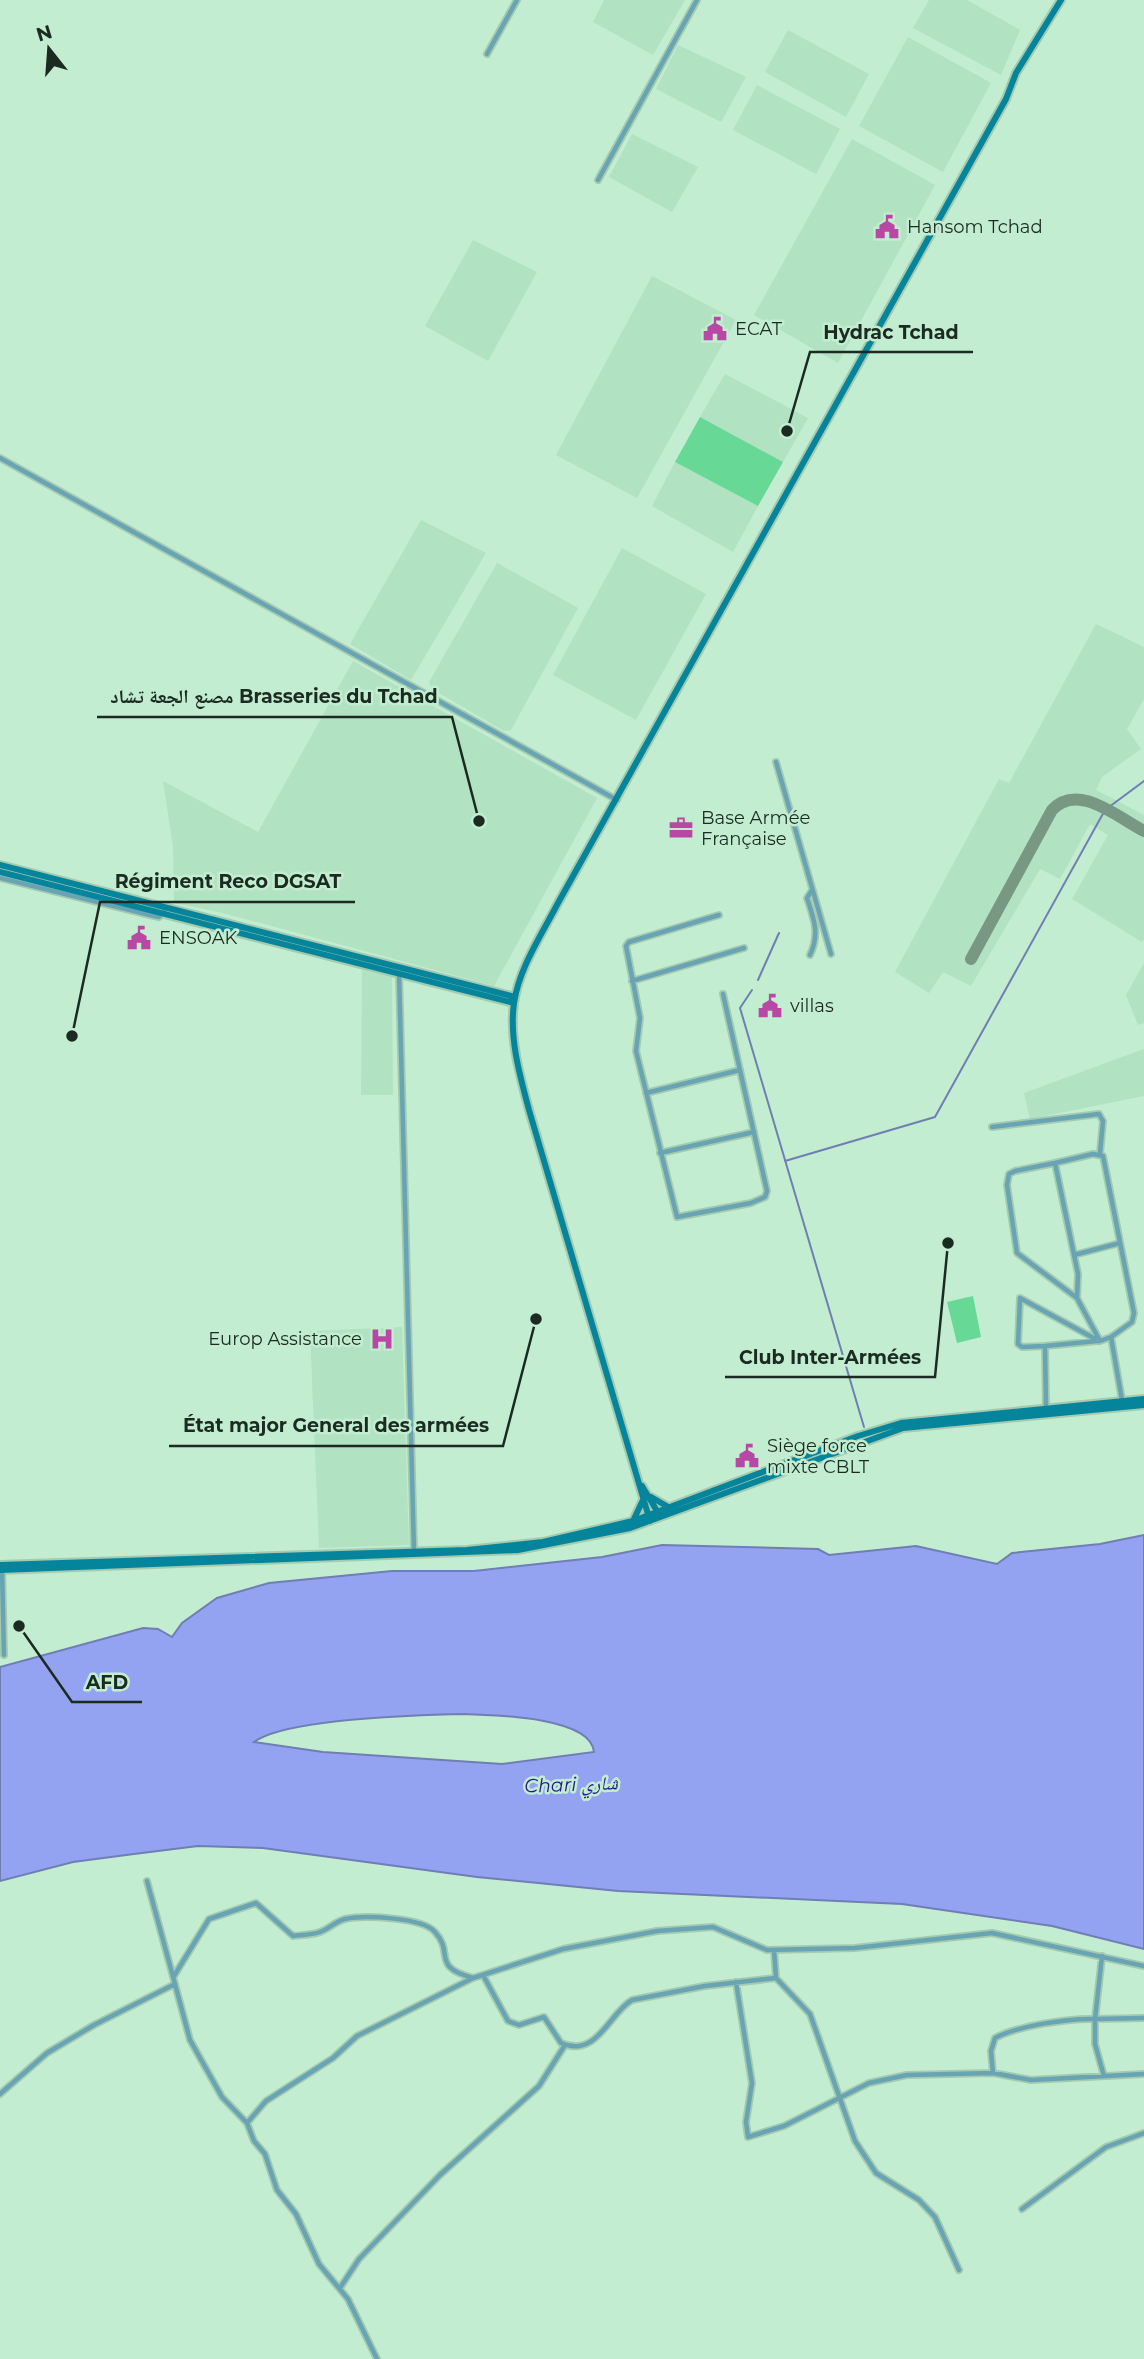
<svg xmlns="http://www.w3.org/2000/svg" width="1144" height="2359" font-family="Montserrat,'Noto Naskh Arabic',sans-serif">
	<rect width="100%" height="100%" fill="#c2edd0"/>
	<path fill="#b1e2c2" d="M604,0H685L653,55L593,22Z
		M929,0H967L1020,30L1001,75L913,28Z
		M788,30L869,74L846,117L765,72Z
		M908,37L991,83L943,172L859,126Z
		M678,45L746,77L721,122L656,89Z
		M757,85L840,129L816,174L733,130Z
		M632,134L698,167L672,212L609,177Z
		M852,139L935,185L838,363L754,315Z
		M473,240L537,272L488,361L425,326Z
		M652,276L736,320L637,498L556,455Z
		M725,374L808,418L783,462L700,417Z
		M675,462L758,506L733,552L652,506Z
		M421,520L486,553L411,680L350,644Z
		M622,548L706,594L636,720L553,675Z
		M497,563L578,608L511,730L504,731L432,689L429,682Z
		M1096,624L1144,647V699L1127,729L1141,749L1102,777L1096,790L1144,815V939L1142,942L1072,899L1108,835L1090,824L1060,879L1040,869L971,986L943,972L929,993L895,972L999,779L1009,783Z
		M353,661L597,798L494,986L223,913L174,903L173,847L163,781L258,832Z
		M1144,963V1023L1138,1025L1126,995Z
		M362,970L392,977L393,1095H361Z
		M1144,1049V1096L1030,1119L1024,1093Z
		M402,1327L409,1545L319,1548L310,1331Z"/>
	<path fill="#67d896" d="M700,417L783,462L758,506L675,462Z
		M973,1296L981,1337L957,1343L947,1302Z"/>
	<path fill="#94a2f2" stroke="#707eb3" stroke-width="2" fill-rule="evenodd" d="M1144,1535V1949L1052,1926L902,1904L618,1891L477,1877L263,1848L198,1846L134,1854L73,1862L0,1881V1667L143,1628L158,1629L172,1637L182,1623L217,1598L269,1583L392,1571H474L602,1557L662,1545L818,1549L829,1555L916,1546L997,1564L1012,1553L1100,1544ZM463,1714C490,1715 591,1716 594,1752L502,1764L323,1752L254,1742C287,1718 418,1715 463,1714Z"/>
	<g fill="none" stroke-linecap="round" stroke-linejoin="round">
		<path stroke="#707eb3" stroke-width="2" d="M758,980L779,933
			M752,990L740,1008L864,1427
			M785,1161L935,1117L1105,810L1144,781"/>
		<path stroke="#789883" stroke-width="12" d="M971,959L1052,810C1078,782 1117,817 1144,831"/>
		<g stroke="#a4cab0" stroke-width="8">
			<path id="street" d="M487,54L517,0
				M598,180L697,0
				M0,458L617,800
				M776,762L831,954
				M0,878L150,915L159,917L164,912
				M719,915L629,942L626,946L640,1018L636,1051L677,1217L751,1203L765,1197L767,1191L723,994
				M810,955C820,934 814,919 807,898L812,890
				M399,973L414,1552
				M632,981L744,948
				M646,1093L740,1070
				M992,1127L1099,1114L1103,1121L1100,1153
				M660,1153L754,1132
				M1055,1163L1093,1154L1103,1156L1134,1313L1132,1322L1111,1337
				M1074,1255L1120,1243
				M1077,1298L1078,1274L1055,1163L1015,1171L1009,1174L1007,1185L1017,1253L1077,1298L1100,1341L1111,1337L1122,1400
				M1045,1346L1022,1347L1018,1344L1020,1298L1099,1341
				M1046,1408L1045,1346L1097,1341
				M2,1569L4,1655
				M774,1950L776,1978L810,2014L855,2141L876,2173L919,2200L935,2217L959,2270
				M1102,1956L1095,2019L1144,2018
				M483,1975L508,2021L519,2025L544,2017L561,2043C597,2059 609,2013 632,2000L705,1986L776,1978
				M174,1976L209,1919L256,1903L293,1936C302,1935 312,1935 320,1932C329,1929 336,1921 345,1919C363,1915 422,1917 435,1932C455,1954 430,1966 473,1978
				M736,1982L752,2083L746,2122L748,2137L784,2126L869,2083L907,2075L993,2073L1031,2080L1144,2074
				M175,1984L190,2040L222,2097L247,2123L254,2141L265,2154L277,2190L296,2214L319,2264L348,2299L377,2359
				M993,2073L991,2051L995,2038C1017,2026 1069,2018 1095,2019V2044L1104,2076
				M0,2094L47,2053L94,2025L175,1984L147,1881
				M247,2123L266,2101L333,2058L357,2036L473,1978L563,1949L657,1931L713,1927L767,1950L855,1948L992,1933L1144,1966
				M1022,2209L1106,2147L1144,2133
				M340,2288L359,2259L440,2175L539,2086L565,2045"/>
		</g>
		<g stroke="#a4cab0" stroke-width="10">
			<path id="secondary" d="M0,865L515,997
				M0,872L514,1003
				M642,1486L660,1516
				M651,1497L670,1508
				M633,1521L643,1500
				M650,1521L529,1110C520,1076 509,1038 514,1003C519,968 542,934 558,903L1006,99L1016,73L1061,0
				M0,1565L467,1550L543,1542L633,1521L858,1436L901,1423L1144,1399
				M0,1570L518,1550L630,1528L903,1428L1144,1405"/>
		</g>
		<use href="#street" stroke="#68a4b3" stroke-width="4.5"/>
		<use href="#secondary" stroke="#04859c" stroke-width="6"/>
	</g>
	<defs>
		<g id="civic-bare" transform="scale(1.89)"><path d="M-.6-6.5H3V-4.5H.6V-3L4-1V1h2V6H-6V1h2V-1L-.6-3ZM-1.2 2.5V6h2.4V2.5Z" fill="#b848a3" stroke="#c2edd0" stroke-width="2.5" paint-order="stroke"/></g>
		<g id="office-bare" transform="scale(1.89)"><path d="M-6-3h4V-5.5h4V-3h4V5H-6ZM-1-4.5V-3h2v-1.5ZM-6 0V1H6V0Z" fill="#b848a3" stroke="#c2edd0" stroke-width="2.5" paint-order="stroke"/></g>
		<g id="hospital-bare" transform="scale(1.89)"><path d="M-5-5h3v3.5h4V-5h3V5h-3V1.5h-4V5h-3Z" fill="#b848a3" stroke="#c2edd0" stroke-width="2.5" paint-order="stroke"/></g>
	</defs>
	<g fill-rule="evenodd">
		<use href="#civic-bare" x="887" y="227"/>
		<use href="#civic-bare" x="715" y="329"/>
		<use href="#office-bare" x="681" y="828"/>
		<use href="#civic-bare" x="139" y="938"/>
		<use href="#civic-bare" x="770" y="1006"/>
		<use href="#hospital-bare" x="382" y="1339"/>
		<use href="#civic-bare" x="747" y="1456"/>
	</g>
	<g text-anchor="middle" stroke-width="5" stroke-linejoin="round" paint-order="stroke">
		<g font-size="18" fill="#1b2b21" stroke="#c2edd0" text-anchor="start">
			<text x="907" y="233">Hansom Tchad</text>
			<text x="735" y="335">ECAT</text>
			<text x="701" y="824">Base Armée<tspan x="701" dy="21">Française</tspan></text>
			<text x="159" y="944">ENSOAK</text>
			<text x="790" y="1012">villas</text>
			<text x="362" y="1345" text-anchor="end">Europ Assistance</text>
			<text x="767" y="1452">Siège force<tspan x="767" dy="21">mixte CBLT</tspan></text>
		</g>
		<g font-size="19" font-style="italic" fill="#25188c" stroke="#c2edd0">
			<text transform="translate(571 1784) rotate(-2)" y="7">Chari شاري</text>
		</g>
	</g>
	<path fill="none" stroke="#1b2b21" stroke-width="2.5" d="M787 431L810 352H973M479 821L452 717H97M72 1036L100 902H355M948 1243L935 1377H725M536 1319L503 1446H169M19 1626L72 1702H142"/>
	<g fill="#1b2b21" stroke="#c2edd0" stroke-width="2.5">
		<circle cx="787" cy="431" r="7"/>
		<circle cx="479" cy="821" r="7"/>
		<circle cx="72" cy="1036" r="7"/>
		<circle cx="948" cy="1243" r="7"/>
		<circle cx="536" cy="1319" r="7"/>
		<circle cx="19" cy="1626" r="7"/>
	</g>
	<g font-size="19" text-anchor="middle" font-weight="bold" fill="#1b2b21" stroke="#c2edd0" stroke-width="5" stroke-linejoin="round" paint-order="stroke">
		<text x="891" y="339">Hydrac Tchad</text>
		<text x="274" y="703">مصنع الجعة تشاد Brasseries du Tchad</text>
		<text x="228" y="888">Régiment Reco DGSAT</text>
		<text x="830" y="1364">Club Inter-Armées</text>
		<text x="336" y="1432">État major General des armées</text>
		<text x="107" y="1689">AFD</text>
	</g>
	<g transform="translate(49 49) rotate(343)" stroke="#c2edd0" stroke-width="5" paint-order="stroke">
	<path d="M0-5L12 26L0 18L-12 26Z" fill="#1b2b21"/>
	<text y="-10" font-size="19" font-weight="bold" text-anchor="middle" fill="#1b2b21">N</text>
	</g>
</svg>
